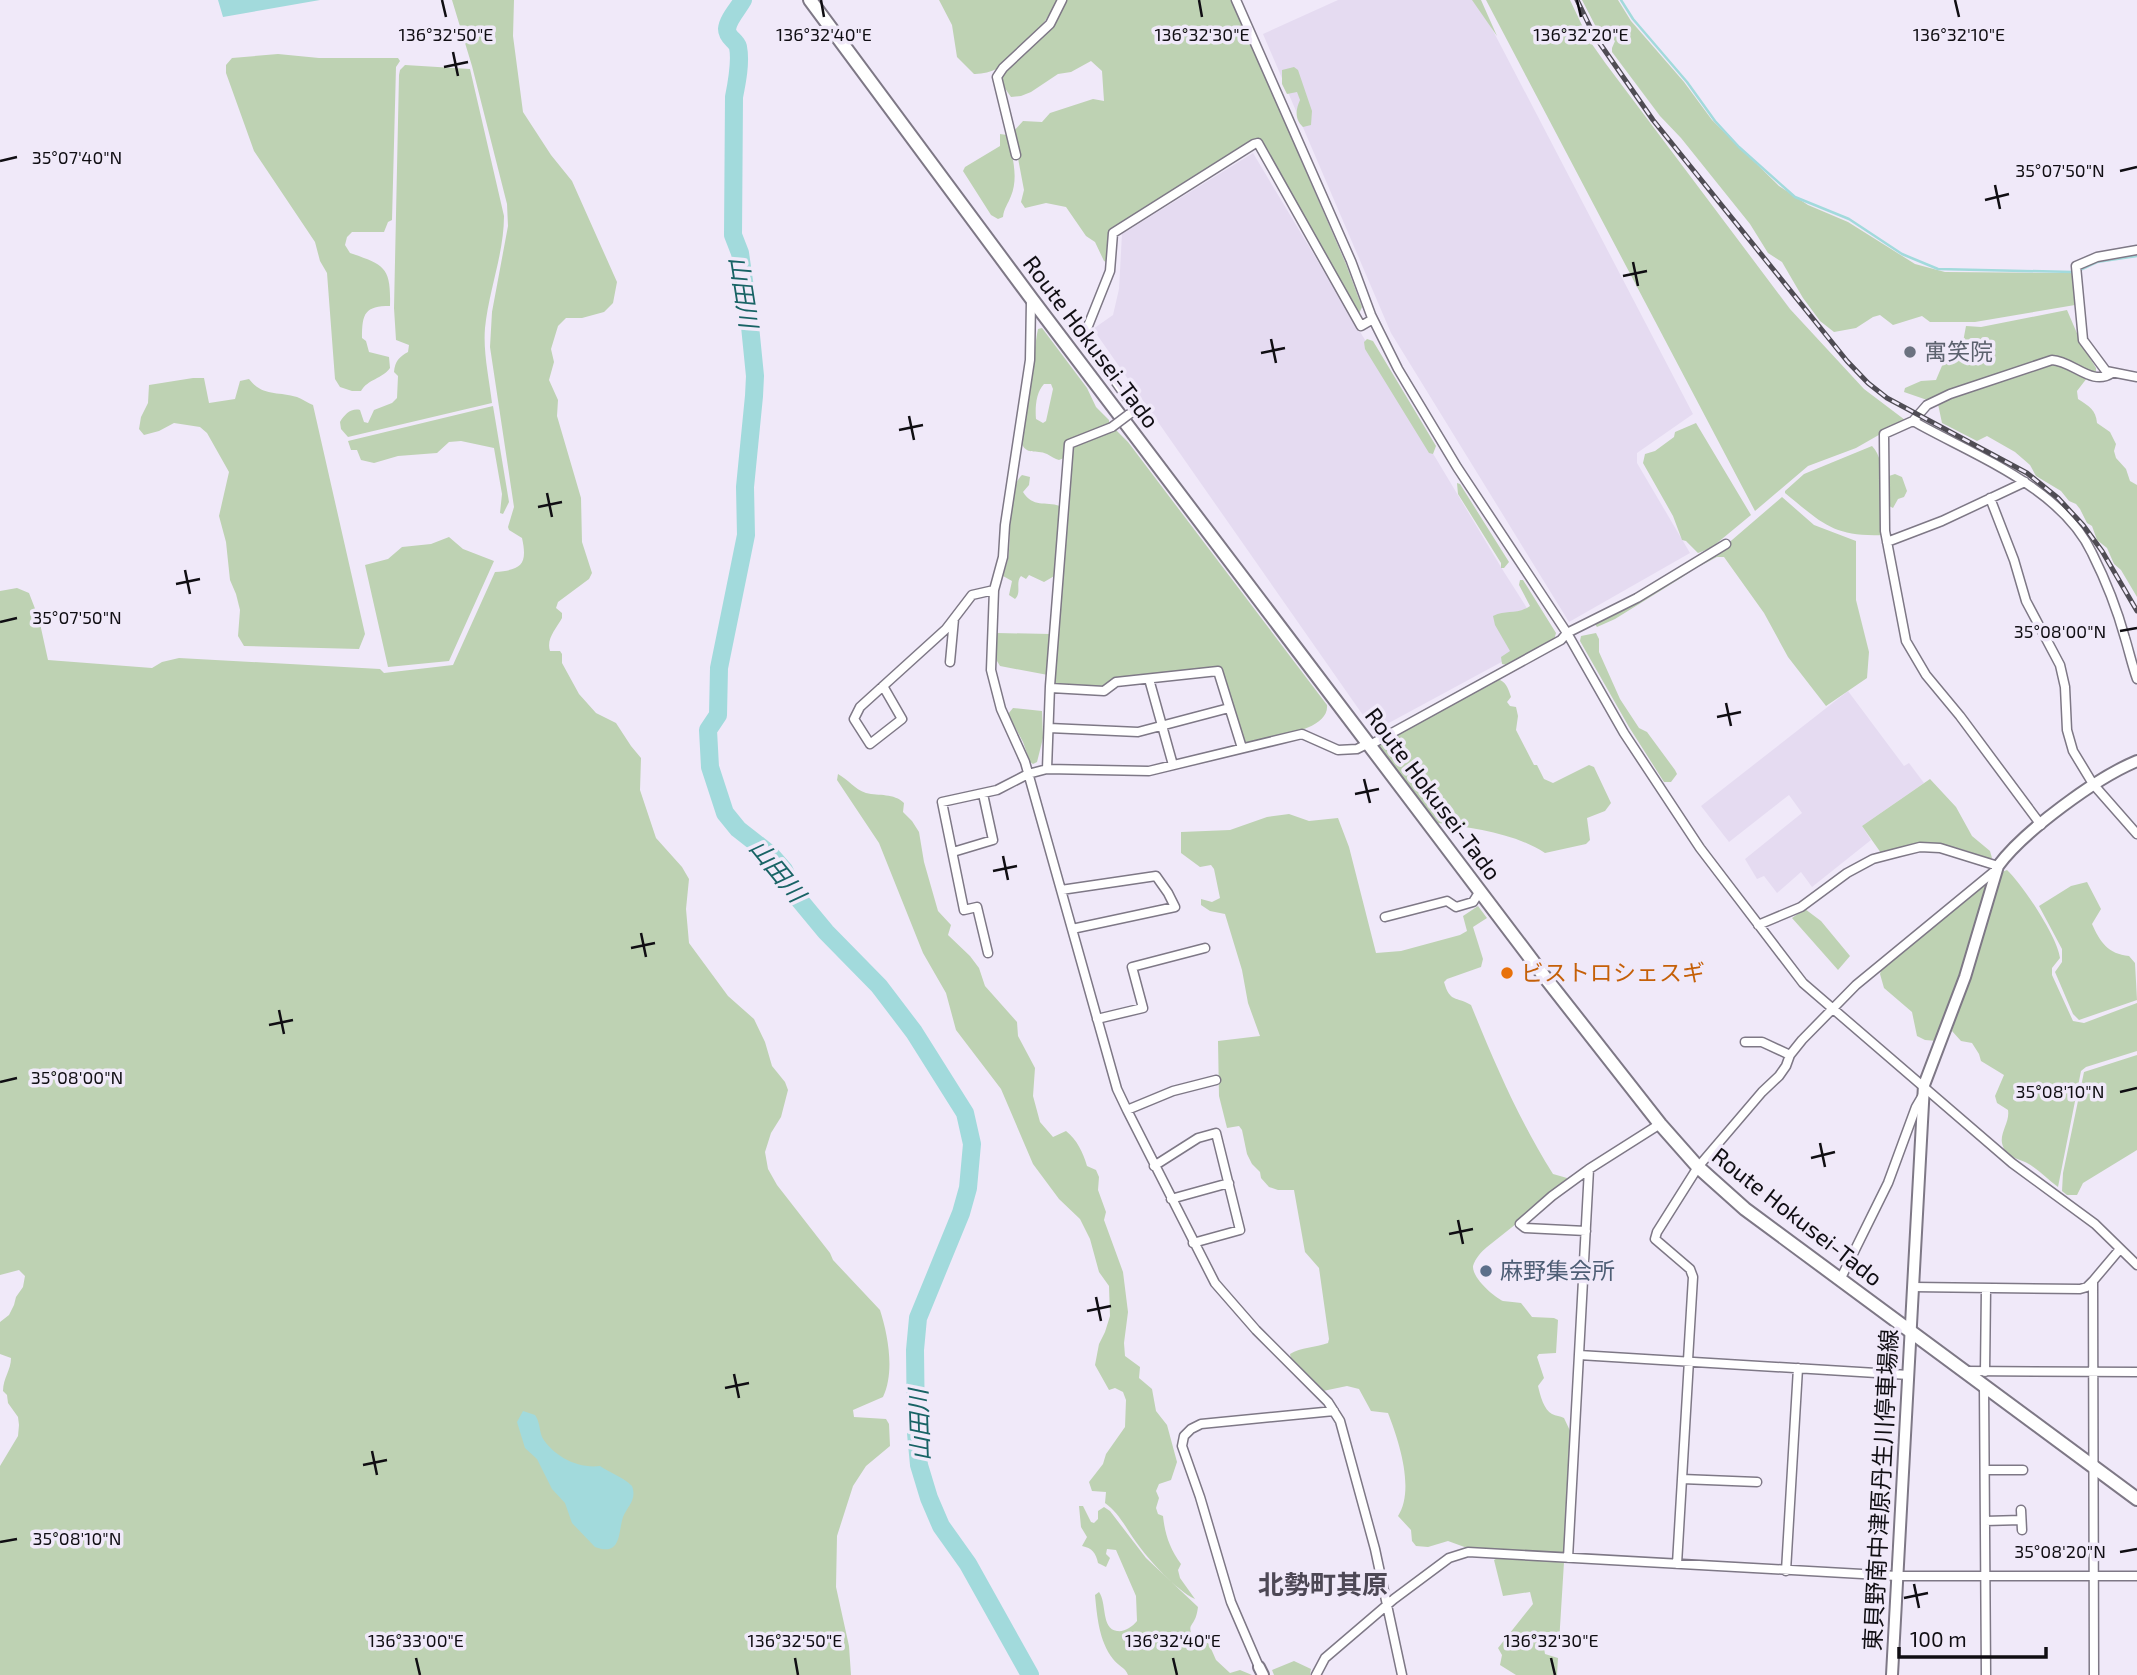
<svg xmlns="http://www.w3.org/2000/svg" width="2137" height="1675" font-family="'Exo 2','Noto Sans JP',sans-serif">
	<rect width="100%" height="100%" fill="#f0e9f9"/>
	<path fill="#e5dbf1" d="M1338,0H1477L1693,414L1637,453V463L1690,553L1569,622L1391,333L1263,34Z
		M1253,153L1504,572L1546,638L1374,731L1093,329L1113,315L1119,289L1122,234Z
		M1848,691L1904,766L1909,763L1924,783L1862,826L1871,840L1812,887L1801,872L1777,893L1764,876L1757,879L1745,859L1802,813L1789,795L1729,842L1701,806Z"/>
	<path fill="#bed2b3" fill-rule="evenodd" d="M452,0H514L513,36L523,112L551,155L572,181L617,282L613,303L604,312L582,318H566L558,326L551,349L554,362L549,380L558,400L557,416L581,498L582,542L592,573L589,579L558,602L556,608L562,613V618C556,629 546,639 550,651H560L562,654V663L579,694L596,713L616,723L631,746L641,758L640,790L656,838L682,867L689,879L686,909L689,943L728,996L754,1019L765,1042L772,1066L785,1082L788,1090L781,1117L771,1133L765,1152L768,1169L777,1185L830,1253L833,1260L880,1310C888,1335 895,1372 883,1397L853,1410L854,1417L886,1419L889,1424L890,1446L866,1466L853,1486L837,1536L836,1587L849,1646L851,1675H0V1466L18,1436L19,1425L18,1417L8,1403L7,1395L3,1391C3,1378 11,1370 11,1358L0,1354V1322L9,1315L14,1305L16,1297L23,1287L25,1276L19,1270L0,1275V591L17,588L29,593L39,619L48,660L152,668L162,662L179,658L380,669L384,673L453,665L495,572C521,570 528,565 522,538L509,530L508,527L514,507L490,347L492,312L508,226L507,204L472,66Z
		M939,0H1058C1041,29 1012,75 974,74L957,57L952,25Z
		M1066,0H1232L1346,264L1362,307L1358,316L1259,140L1112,232L1108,263L1104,261L1095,242L1086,236L1066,207L1046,203L1025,208L1021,202L1024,190L1013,132L1023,121L1042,122L1050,113L1093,99L1104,101L1102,71L1091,61L1071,72L1058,74L1031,92L1021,96L1011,97L1002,84V74L1045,33Z
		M1472,0H1481L1497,36Z
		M1486,0H1570L1589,40L1606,64L1790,309L1864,389L1905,420L1856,448L1808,466L1755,511Z
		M1582,0H1618L1631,21L1684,82L1712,120L1779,186L1808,205L1848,222L1915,264L1945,272L2074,273L2075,305L1975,322H1930L1922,316L1893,325L1880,315L1873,317L1856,328L1834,332L1820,321L1803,298L1782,262L1768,253L1750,224L1681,138L1660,116L1612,52V48L1615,41L1605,31L1596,27Z
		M278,54L319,58H398L400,61L396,67L392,220L388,222L384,232H352L347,237L345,245L350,253C385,265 391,267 390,306C365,306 362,313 362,338L366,341L369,352L389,357L390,368C382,379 368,379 361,391H352L340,387L335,379L327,273L320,261L315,242L254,151L226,73V65L232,58Z
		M405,65L470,69L504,216C504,253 489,290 485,328C483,352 489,378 492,403L348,437L341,429L340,422C345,414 351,408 360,410L364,422L368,423L374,410L392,403L397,398L398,376L394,372C395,361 399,357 408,352L409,345L396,340L394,308L399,75L400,70Z
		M1294,67L1298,70L1312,111L1311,125L1303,127C1294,119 1296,109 1300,100L1297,92L1287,94L1282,84V70Z
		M1000,134L1007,135C1012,153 1019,177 1011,196C1008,204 1004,208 1003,217L998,219L991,215L963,171L965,167L1000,146Z
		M2067,310L2082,345L2096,368V372L2092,375L2066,360L1930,401L1904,392L1905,388L1921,381L1936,380L1944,361L1963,342L1966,326L1981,327Z
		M1042,328L1087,388L1096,407L1109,420V425L1073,438L1064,458L1059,460C1055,459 1051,456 1047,454C1036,449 1026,456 1021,442L1037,334L1038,329ZM1044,384H1051L1053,389L1046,421L1043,423L1036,419C1035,408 1036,392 1044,384Z
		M1367,339L1373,341L1436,446L1433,454L1429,453L1365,349L1364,342Z
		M2052,362L2063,363L2087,378L2077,391L2078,399C2089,406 2096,410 2097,423L2110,432L2116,444L2114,451L2116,458L2126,469L2130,481L2137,485V597L2121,570L2114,564L2107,548L2097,540L2092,526L2087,523L2080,509L2076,504L2069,501L2061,491L2036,476L2030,465L2015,452L1987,436L1977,441L1942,423L1938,404L1941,400Z
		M193,378H204L209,403L235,399L240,381L249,379C263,397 278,391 297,397C302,399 308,403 313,405L365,634L359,649L244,646L238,636L240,610L236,594L230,580L226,542L219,516L229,472L207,433L200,427L174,423L159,431L144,435L139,429L141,417L148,403L149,385Z
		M493,406L509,502L503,514L500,513L502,494L494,448L461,441L449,442L437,453L398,456L374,463L361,460L357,450H351L348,441Z
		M1696,423L1751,515L1711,548L1698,553L1686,541L1682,540L1673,516L1643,463L1645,454L1655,451L1674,437L1675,432Z
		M1115,429L1128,442L1327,705C1330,732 1267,738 1247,742L1243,741L1220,667L1115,679L1102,688L1053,685L1072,448Z
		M1872,446C1891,466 1877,509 1883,535C1833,537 1822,523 1785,493V491L1804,474Z
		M1895,474L1902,477L1907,491L1904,497L1898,499L1893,508L1889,506V476Z
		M1022,475L1030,477L1029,485L1023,492C1033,508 1045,501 1060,506L1056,575L1044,582L1029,575L1026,579L1021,576C1015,583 1022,593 1015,599L1009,595L1012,581L1003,576C1004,570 1007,565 1008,559C1012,539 1006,489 1022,475Z
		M1457,483L1460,484L1509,562L1504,568H1501V563L1458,494Z
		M1782,497L1814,525L1856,541V600L1869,652L1867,678L1826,706L1788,657L1764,613L1724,557H1717L1700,566V563L1725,546Z
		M449,537L463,549L494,561L449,661L388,667L365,565L388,559L402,547L431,544Z
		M1688,570L1690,572L1681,578L1615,619L1597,627L1594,623Z
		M1520,580H1523L1556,633L1554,640L1507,665L1502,664L1501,657L1510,651L1495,625L1493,616C1507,609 1515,616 1530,606L1519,585Z
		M997,633L1050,634L1048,675L1000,666L997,661Z
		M1596,633L1599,639V652L1620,699L1639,728L1647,732L1675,770L1677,774L1671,782H1664L1629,727L1580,641L1581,636Z
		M1497,679C1506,681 1508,688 1511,697L1507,702L1510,706L1516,707L1518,716L1516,730L1534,765H1537L1544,779L1553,783L1589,765L1594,767L1611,803L1605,811L1587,818L1590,840L1586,844L1545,853C1514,833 1473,828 1438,823L1378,746Z
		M1013,708L1042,711L1043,738L1037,762L1033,764L1030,762L1023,742L1008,714Z
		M838,774C849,780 854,789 866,793C879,796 894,793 904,803L903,812L912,821L919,832L924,862L938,911L951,925L948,935L970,956L979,968L985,986L1017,1022L1018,1036L1035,1068L1033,1096L1040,1122L1053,1137L1066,1131C1077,1140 1083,1152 1087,1166L1096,1170L1099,1177L1098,1190L1106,1212L1104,1220L1123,1272L1128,1312L1124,1343L1125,1356L1140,1367L1139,1378L1152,1389L1156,1411L1167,1425L1177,1462L1171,1480L1159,1484L1156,1491L1159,1498L1156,1508L1158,1514L1163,1516C1165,1535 1170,1549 1181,1564L1178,1570L1180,1578L1195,1599C1177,1591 1148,1559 1136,1542C1126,1528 1119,1513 1105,1503L1106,1492L1092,1491L1089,1482L1103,1464L1106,1454L1125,1427L1126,1400L1123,1392L1115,1388L1109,1390L1095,1365L1099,1344L1105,1332L1110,1316L1109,1286L1099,1272L1090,1239L1080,1219L1059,1199L1033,1164L1001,1089L956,1030L946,993L923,953L879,843L837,780Z
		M1930,779L1956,807L1972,836L1990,851L1992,858L1988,859C1941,839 1929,843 1881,853L1862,826Z
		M1289,814L1309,821L1338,818L1349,847L1376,953L1401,951L1460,935L1467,931L1463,916L1478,906L1487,918L1473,927L1483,959L1481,967L1447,979L1444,982C1450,1003 1456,996 1471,1005C1495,1064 1519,1120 1553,1174L1567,1178L1566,1184L1487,1247C1481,1252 1475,1259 1473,1266C1472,1278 1494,1297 1503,1301C1509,1302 1516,1302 1521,1303L1532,1317L1554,1318L1558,1320L1556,1353L1539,1354L1537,1357L1544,1378L1538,1386C1540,1395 1544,1410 1552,1414C1556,1416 1560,1416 1564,1418L1572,1435L1566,1550L1562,1553L1470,1549L1448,1541L1428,1547L1416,1546L1412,1541L1411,1530L1398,1516C1415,1490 1399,1441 1388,1413L1371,1411L1359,1389L1347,1386L1323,1391L1291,1359L1290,1354C1301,1347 1315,1348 1328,1343L1329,1339L1319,1268L1305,1252L1294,1190H1278L1269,1187L1261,1178L1260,1172L1252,1164L1247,1154L1242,1130L1239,1126L1227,1128L1219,1096L1218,1041L1260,1036L1248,1003L1242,970L1225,914L1210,911L1201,905V899L1212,902L1220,898L1214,869L1211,865L1200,867L1181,853V832L1230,830L1267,817Z
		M2007,870C2023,885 2058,938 2060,958L2052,968V975L2073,1021L2084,1023L2137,1003V1051L2086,1067L2081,1071L2058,1187C2048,1180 2038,1169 2027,1163C2017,1158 2005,1157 2002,1143C2000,1132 2010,1122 2008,1110L1997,1103L1995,1096L2004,1075L1981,1061L1979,1054L1972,1043L1961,1041L1952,1031L1997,879L2002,872Z
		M1988,879L1942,1036L1937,1041L1925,1040L1917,1036L1912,1012L1884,988L1880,974L1882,968Z
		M2087,882L2101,909L2092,924C2100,942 2108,954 2129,956L2135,963L2137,1000L2079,1020L2073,1014L2055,972L2062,962V949L2039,906L2071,886Z
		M1805,909L1821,921L1850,956L1838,970L1792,918Z
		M2137,1055V1150L2083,1183L2077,1195H2067L2062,1191L2063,1173L2084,1072Z
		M1079,1506H1083L1091,1522L1094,1523L1098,1519V1511L1104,1507L1110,1511L1146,1558L1198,1607C1195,1632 1183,1619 1197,1646L1206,1642L1209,1644L1216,1660L1230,1673L1240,1670L1252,1675H1128C1125,1667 1118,1666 1113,1659C1099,1641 1097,1616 1095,1595L1099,1592C1107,1603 1101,1629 1117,1631C1125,1632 1132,1627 1137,1621L1136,1596L1116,1550L1107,1549L1106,1554L1110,1558L1106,1567L1098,1563C1096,1553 1092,1548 1082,1546L1087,1537L1081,1527Z
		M1499,1557L1564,1562L1559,1643H1549L1544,1648L1545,1654L1558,1658L1557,1675H1516L1500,1665L1502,1655L1498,1648L1533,1604L1530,1592L1503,1596L1494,1560Z
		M1294,1661L1311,1669L1310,1675H1274L1272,1670Z"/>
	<path fill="#a2dadc" d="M218,0H320L223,17Z
		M523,1411L535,1415C540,1422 539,1429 542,1437C553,1456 578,1469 600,1466C610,1473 623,1477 632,1486C637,1500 628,1505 623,1517C618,1532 622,1557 595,1547L572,1523L565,1503L552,1489L537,1459L525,1448L517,1422Z"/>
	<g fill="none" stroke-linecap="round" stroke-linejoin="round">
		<path stroke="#a2dadc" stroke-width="2.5" d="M1621,0L1633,19L1687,82L1715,121L1739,147L1795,197L1849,219L1902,254L1938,269L2073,272
			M2080,270L2097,262L2137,256"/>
		<path stroke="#a2dadc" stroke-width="18" d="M743,0C738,9 728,19 727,29C727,38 736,40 738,47C741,62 737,82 734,97L733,235L740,253L749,316L755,376L754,396L745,487L746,535L719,668L718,715L708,730L710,767L725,813L738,829L770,854L784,870L797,897L826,932L879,986L914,1032L965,1113L972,1144L968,1188L961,1213L918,1318L915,1350L916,1433L919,1465L929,1498L941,1526L968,1564L1030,1675"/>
		<g stroke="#7e7886" stroke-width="11">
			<path id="street" d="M1236,0L1351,261L1371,315L1398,369L1457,467L1567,633L1624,733L1700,848L1803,983L2012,1163L2095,1224L2137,1265
				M1016,155L997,77L1003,68L1050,24L1062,0
				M2137,250L2097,257L2076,266L2083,340L2106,371L2137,377
				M1031,301L1030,360L1005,525L1003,557L994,590L991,670L1001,709L1025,762L1117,1089L1127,1110L1215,1283L1256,1330L1328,1402L1340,1421L1375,1549L1402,1675
				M1128,415L1134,411L1133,407L1084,336L1110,271L1113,233L1254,144L1258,143L1361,326L1373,319
				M1913,421C1973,455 2061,487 2092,553C2105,579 2117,609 2125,638C2129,651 2132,665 2137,679
				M1990,498L2014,560L2026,601L2060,665L2065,687L2067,730L2073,751L2093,784L2137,834
				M1887,542L1942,521L2025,482
				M950,662L954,619
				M1149,679L1173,765
				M883,686L902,719L870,744L854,719L860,707L946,629L972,595L994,590
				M1051,688L1104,691L1116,682L1218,671L1242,748
				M1049,728L1138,732L1229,708
				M1370,745L1561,640L1567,633L1637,598L1726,544
				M1047,769L1149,771L1302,734L1338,750L1357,749L1369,743
				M2041,825L1960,716L1926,675L1906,641L1885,531L1884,434L1913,421L1927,405L1950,394L2052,360C2073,361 2092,387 2112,373
				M953,852L993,840L983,794
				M1061,890L1156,876L1168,893L1175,907L1072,929
				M1385,917L1447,901L1456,907L1473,902L1480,891
				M1758,925L1801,907L1847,873L1873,859L1900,852L1920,847L1940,848L1998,866
				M988,953L977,907L964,910L942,802L997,790L1028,774L1047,769L1050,686L1069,444L1112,427
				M1097,1019L1143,1008L1132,967L1205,948
				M1745,1042H1762L1790,1055L1802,1040L1856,985L1997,869
				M1127,1110L1173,1091L1216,1080
				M1154,1166L1198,1138L1216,1133L1240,1230L1193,1243
				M1171,1199L1229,1183
				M1586,1231L1525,1228L1520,1224L1552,1196L1589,1169
				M1840,1280L1888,1183L1916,1107L1923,1095
				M1913,1287L2080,1289L2087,1287L2093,1281
				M1579,1355L1909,1375
				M1688,1360L1693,1277L1690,1269L1655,1239L1657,1232L1698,1167L1762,1092L1779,1076L1786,1066L1790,1055
				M1965,1371L2137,1372
				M1985,1372L1986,1289
				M1984,1386L1986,1675
				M1985,1470H2023
				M1682,1479L1757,1482
				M2021,1510L2022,1530
				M1985,1521L2021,1520
				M1568,1558L1589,1169L1660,1124
				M1677,1564L1689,1360
				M1786,1571L1798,1368
				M1259,1667L1231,1602L1200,1497L1182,1446L1184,1436L1191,1429L1201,1424L1334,1411
				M1316,1675L1325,1658L1394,1599L1449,1558L1468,1552L1897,1576H2137
				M2094,1675L2093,1281L2120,1249"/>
		</g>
		<g stroke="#7e7886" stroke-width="14">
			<path id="secondary" d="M1259,1667L1263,1675
				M1892,1675L1924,1085L1965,977L1998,866C2024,831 2096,778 2137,761"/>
		</g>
		<g stroke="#7e7886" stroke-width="16">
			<path id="primary" d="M810,0L1031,298L1544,976L1660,1124L1698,1167L1745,1209L2137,1499"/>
		</g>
		<use href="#street" stroke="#fff" stroke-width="8"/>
		<use href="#secondary" stroke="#fff" stroke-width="10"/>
		<use href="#primary" stroke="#fff" stroke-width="12"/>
		<g stroke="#4f4c54" stroke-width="5">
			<path id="rail" d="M1577,0L1594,35L1653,120L1847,361L1868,383L1887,398L2027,473L2058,498L2083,525L2102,551L2137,611"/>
		</g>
		<use href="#rail" stroke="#f0e9f9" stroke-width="2.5" stroke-dasharray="8" stroke-linecap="butt"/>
		<g stroke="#7e7886" stroke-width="11" stroke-linecap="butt">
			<path id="street-bridge" d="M1112,427L1128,415"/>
		</g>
		<use href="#street-bridge" stroke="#fff" stroke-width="8"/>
	</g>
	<path fill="none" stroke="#100e13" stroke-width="2.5" d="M442,0L446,17M821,0L824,17M1199,0L1202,17M1577,0L1581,17M1955,0L1959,17M453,52L458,76M444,67L468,62M0,161L17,157M2120,171L2137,167M1995,185L2000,209M1985,200L2009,194M1633,262L1638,286M1623,276L1647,271M1271,339L1276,363M1261,353L1285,348M909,416L914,440M899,430L923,425M547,493L552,517M538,507L562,502M185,570L190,594M176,584L200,579M0,622L17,618M2120,631L2137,628M1726,703L1731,726M1717,717L1741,712M1364,779L1370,803M1355,794L1379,789M1003,856L1008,880M993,871L1017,866M641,933L646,957M631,948L655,943M279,1010L284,1034M269,1025L293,1020M0,1082L17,1078M2120,1092L2137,1088M1820,1143L1825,1167M1811,1158L1835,1152M1458,1220L1463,1244M1449,1234L1473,1229M1096,1297L1101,1321M1087,1311L1111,1306M734,1374L739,1398M725,1388L749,1383M372,1451L377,1475M363,1465L387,1460M0,1542L17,1539M2120,1552L2137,1549M1914,1584L1919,1608M1904,1598L1928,1593M416,1658L420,1675M795,1658L798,1675M1173,1658L1177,1675M1551,1658L1555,1675"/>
	<circle fill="#6b7280" stroke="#f0e9f9" stroke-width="2.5" cx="1910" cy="352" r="7"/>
	<circle fill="#e8710a" stroke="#f0e9f9" stroke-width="2.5" cx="1507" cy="973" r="7"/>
	<circle fill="#5c6f8a" stroke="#f0e9f9" stroke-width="2.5" cx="1486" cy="1271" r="7"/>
	<g text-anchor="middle" stroke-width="7" stroke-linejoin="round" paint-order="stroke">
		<g font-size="23" fill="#100e13" stroke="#f0e9f9">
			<text transform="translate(1091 342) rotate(53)" y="8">Route Hokusei-Tado</text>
			<text transform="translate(1433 794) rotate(53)" y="8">Route Hokusei-Tado</text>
			<text transform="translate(1797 1217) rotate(38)" y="8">Route Hokusei-Tado</text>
			<text transform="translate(1881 1490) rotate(-87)" y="8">東貝野南中津原丹生川停車場線</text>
		</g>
		<g font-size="23" fill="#5b616d" stroke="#f0e9f9" text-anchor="start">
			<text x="1924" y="360">寓笑院</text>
		</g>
		<g font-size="23" fill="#c56008" stroke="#f0e9f9" text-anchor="start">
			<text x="1521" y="981">ビストロシェスギ</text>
		</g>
		<g font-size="23" fill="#4e5e75" stroke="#f0e9f9" text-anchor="start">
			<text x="1500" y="1279">麻野集会所</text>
		</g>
		<g font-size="24" font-style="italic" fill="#186365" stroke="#f0e9f9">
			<text transform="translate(743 292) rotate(81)" y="8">山田川</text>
			<text transform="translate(777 871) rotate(51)" y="8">山田川</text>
			<text transform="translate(920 1425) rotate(-92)" y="8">山田川</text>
		</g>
		<g font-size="26" font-weight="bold" fill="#4d4855" stroke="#f0e9f9">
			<text x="1323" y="1594">北勢町其原</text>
		</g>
	</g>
	<g font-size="18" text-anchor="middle" fill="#100e13" stroke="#f0e9f9" stroke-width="7" stroke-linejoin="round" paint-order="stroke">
		<text x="446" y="41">136°32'50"E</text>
		<text x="824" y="41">136°32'40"E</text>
		<text x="1202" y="41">136°32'30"E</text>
		<text x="1581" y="41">136°32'20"E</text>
		<text x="1959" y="41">136°32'10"E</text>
		<text x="77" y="164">35°07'40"N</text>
		<text x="2060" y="177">35°07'50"N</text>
		<text x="77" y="624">35°07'50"N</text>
		<text x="2060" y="638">35°08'00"N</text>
		<text x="77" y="1084">35°08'00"N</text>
		<text x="2060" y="1098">35°08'10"N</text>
		<text x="77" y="1545">35°08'10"N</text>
		<text x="2060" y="1558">35°08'20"N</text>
		<text x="416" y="1647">136°33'00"E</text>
		<text x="795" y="1647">136°32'50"E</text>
		<text x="1173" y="1647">136°32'40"E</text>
		<text x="1551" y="1647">136°32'30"E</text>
	</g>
	<path d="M1899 1647v10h147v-10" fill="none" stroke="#100e13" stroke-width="3.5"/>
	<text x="1910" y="1647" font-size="21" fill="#100e13" stroke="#f0e9f9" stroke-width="5" paint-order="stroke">100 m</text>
</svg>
